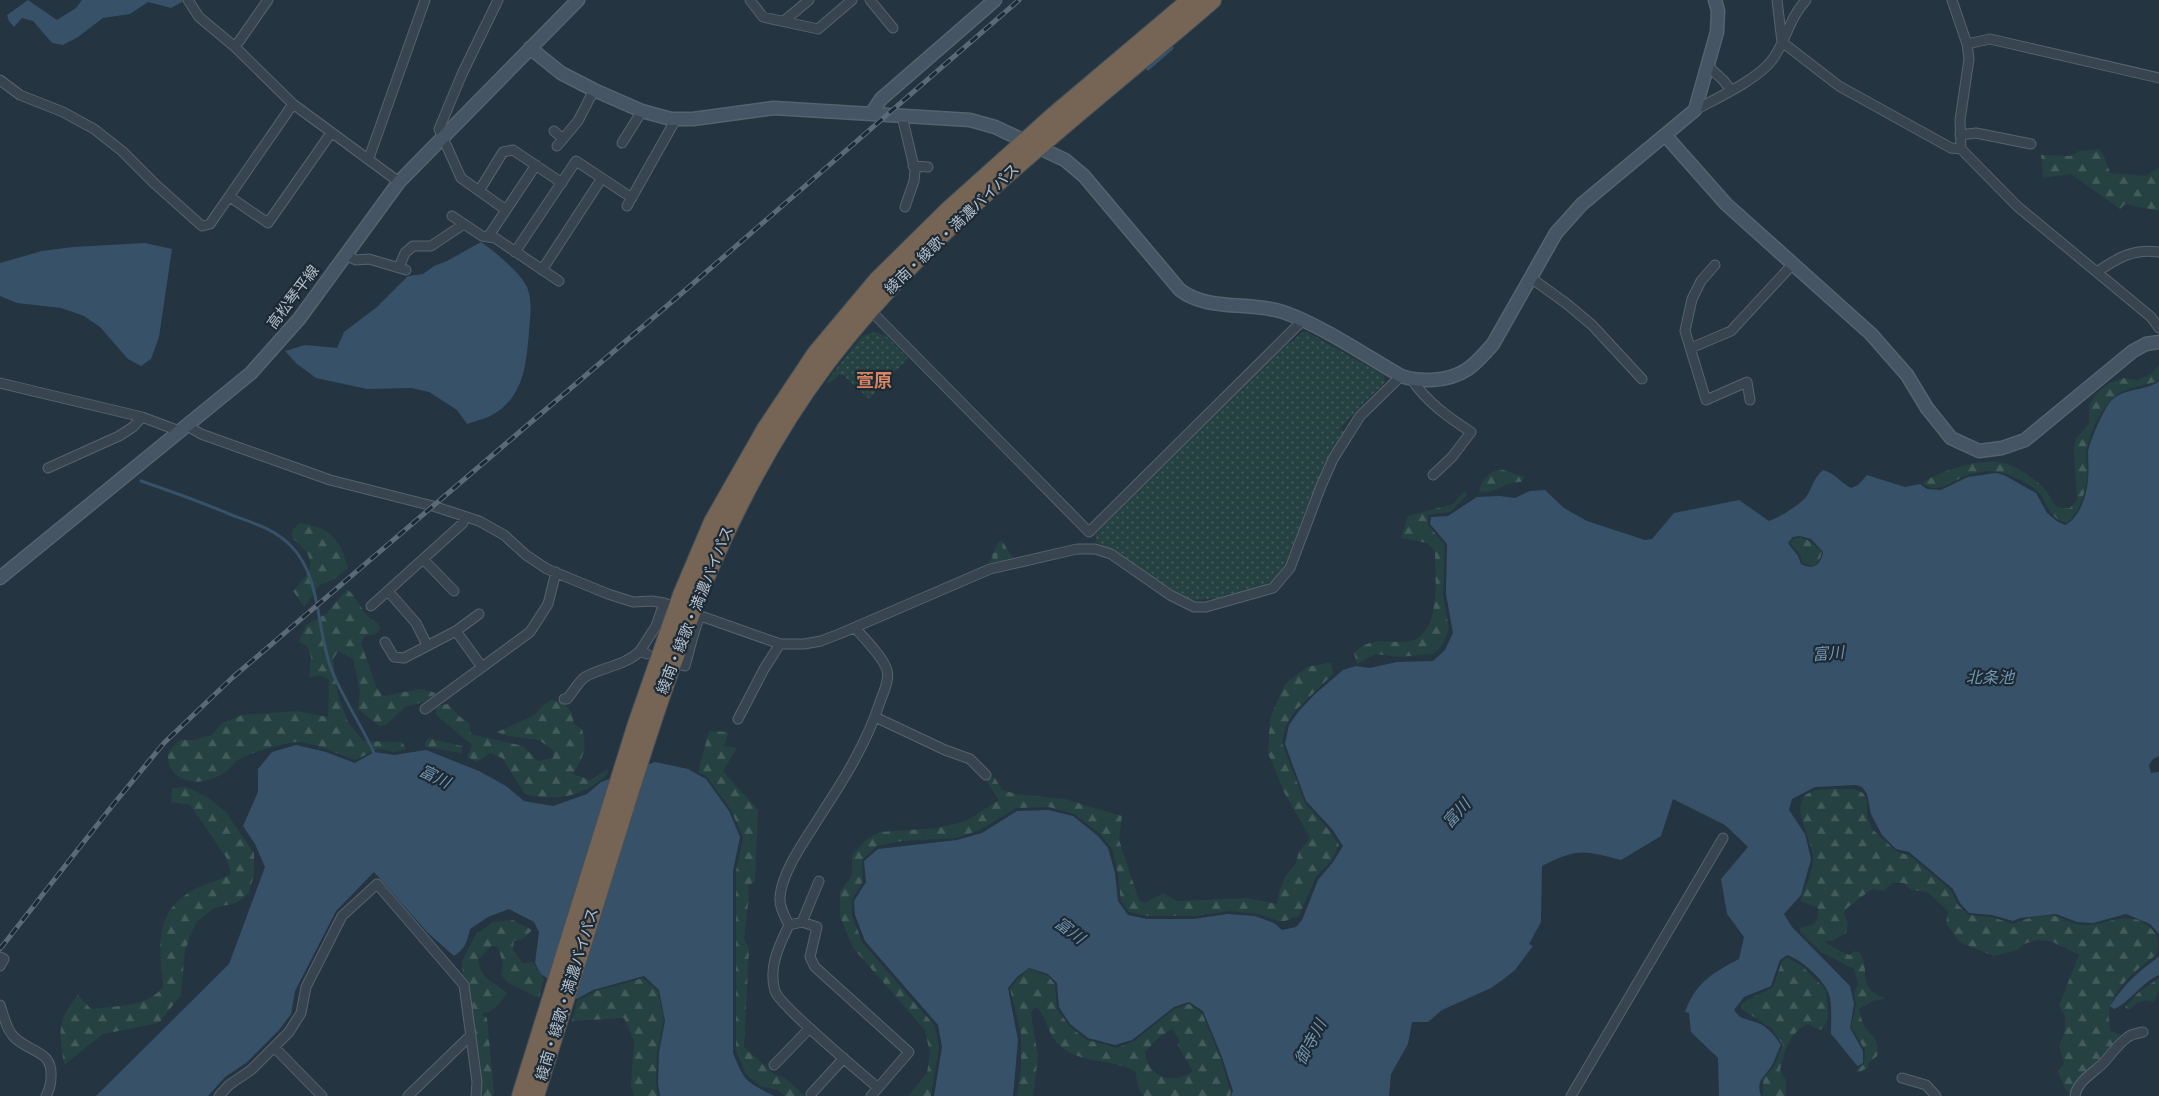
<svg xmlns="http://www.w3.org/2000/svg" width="2159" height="1096" font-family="'Exo 2','Noto Sans JP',sans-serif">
	<defs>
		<pattern id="grass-dots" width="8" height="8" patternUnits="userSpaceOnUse" patternTransform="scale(1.25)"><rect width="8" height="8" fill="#264141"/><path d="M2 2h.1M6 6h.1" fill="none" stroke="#435b5b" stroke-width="1.8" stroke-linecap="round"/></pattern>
		<pattern id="forest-firs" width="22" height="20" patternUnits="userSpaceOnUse" patternTransform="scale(1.25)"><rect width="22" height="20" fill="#264141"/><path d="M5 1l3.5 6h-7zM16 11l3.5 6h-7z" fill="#435b5b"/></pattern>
		<pattern id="cemetery-stones" width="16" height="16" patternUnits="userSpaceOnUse" patternTransform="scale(1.25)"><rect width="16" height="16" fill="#264141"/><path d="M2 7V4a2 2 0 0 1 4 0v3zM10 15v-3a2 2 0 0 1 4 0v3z" fill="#435b5b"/></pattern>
	</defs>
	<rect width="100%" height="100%" fill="#243440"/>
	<path fill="url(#grass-dots)" d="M875,332L885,335L908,358L869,399L843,375H839L830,383L826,382L862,336Z
		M1307,332L1384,375L1385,383L1364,402L1340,429L1345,432L1323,468L1282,571C1277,577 1272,583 1265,587C1245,595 1207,602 1186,599L1121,555L1097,543L1095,535L1105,524L1289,342L1291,343L1301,333Z"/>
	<path fill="url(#forest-firs)" fill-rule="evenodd" d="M2099,149L2105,158L2110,173L2146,176L2159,167V211L2125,204L2120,209L2071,174L2043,178L2041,155L2070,156L2079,151Z
		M2159,365V379L2156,382C2145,385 2133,387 2123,391C2104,400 2091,430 2087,449C2085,459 2089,470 2087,480C2085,493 2078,517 2066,523C2049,518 2048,505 2039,493C2033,485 2008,473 1998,472C1990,470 1975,473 1968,475C1952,480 1938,496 1922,483C1940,471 1982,457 2003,463C2017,466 2031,477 2042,486C2054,497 2049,510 2070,508L2077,500L2074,453L2075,440L2089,423V405L2097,393L2109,383L2124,378L2138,380L2152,373Z
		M1500,469L1525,477L1521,482C1504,481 1496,495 1479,492C1481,479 1488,473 1500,469Z
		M1464,491L1467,495L1450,512L1428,515V525L1445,545L1443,595L1449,629L1442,646L1433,654L1399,657L1376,654L1357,664L1354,653C1368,639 1381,641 1400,642C1443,645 1435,579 1435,551L1427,543L1401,538L1408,516L1453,504Z
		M300,523C331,528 340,538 348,568L333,580L320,585L304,607L293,591C313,569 319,559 292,538V530Z
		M1800,537L1810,541L1822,552L1820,559L1814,566L1802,563L1800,555L1790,543L1793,539Z
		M347,589C361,601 360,614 379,624L380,630L374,635H365L361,643L377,688L383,696L421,689L436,693L427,701L405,707L386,725L379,726L358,709L360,691L353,659L338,651L333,659L338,696L348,722L363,741L402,742L406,749L395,752L378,749L355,760C338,754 313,742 296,742C284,743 248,753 238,760C233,764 229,770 224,773C208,784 181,787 170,767C168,763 168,757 168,752L180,740H193L212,735L222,723L242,715L297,711L328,717L329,680L321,675L309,677L311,657L307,646L299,642L306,625L326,614Z
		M1331,662L1333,674L1297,709L1286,725L1282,743L1305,803L1330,831L1339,845L1332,860L1316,877L1299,916L1285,921H1278L1259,914L1230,911L1195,916H1148L1129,912L1121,902L1118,874L1112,849L1099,833L1074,814L1049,807L1016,808L980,830L956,838L902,841L877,846L862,860L863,881L852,900V915L862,942L935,1026L939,1047L931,1096H908L927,1073L930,1053L925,1030L853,948L840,917V892L852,875V855L866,840L880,832L937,828L966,821L999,800L987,782L989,777L995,778L1002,790L1016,794L1065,799L1122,816L1119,840L1139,900L1145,903L1163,893L1177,901L1247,898L1277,904L1279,891L1286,875L1295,865L1299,852L1310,838L1284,792L1268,753L1270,718L1285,684L1307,667Z
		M551,700L564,703L572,713L574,724L582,729C588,750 583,756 573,774L590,780L608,769L607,775C582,797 557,802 525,794L502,758L490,753L477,762L467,757L472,745L436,715V706L448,704L459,716L469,723L471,734L523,746L538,761L553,758L554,751L539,740L508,736L497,732L535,715L542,706Z
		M709,731L729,732L724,746L737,748L723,771L758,810L755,881L748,886L749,897L744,938L749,949L744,1047L774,1074L785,1078L805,1096H785L778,1090L760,1086L746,1074L736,1051V871L743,838L731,810L707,777L698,772Z
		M428,738L462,746V753L425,747V743Z
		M187,787L207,797L225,811L254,853V874L249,893L236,903L214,908L196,922L185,950L181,995L159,1023L103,1034L64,1065C60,1032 55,1022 78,995L91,1009C115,1006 148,1007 163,987C159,944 153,909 199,887C209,882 220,880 231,874L226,857L190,805L171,802L172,788Z
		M1854,789L1863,793L1867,800V816L1872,829L1897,852L1909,855L1951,890L1958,905L1969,915L1992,917L2013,924C2024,918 2042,915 2055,916C2062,917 2069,923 2077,924C2107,930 2130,902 2156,934C2159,940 2159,949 2156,955C2132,973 2100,998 2111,1031L2121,1035L2112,1049L2070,1093L2065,1089L2058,1072L2064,1063L2059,1046L2065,1030V1017L2059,1005L2079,955L2051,941L2036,940L2024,944L2017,950L1994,956L1961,943L1946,924L1948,911L1927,892L1911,890L1904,883H1892L1884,891L1872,889L1847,908L1844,914L1848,924L1846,933L1832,941H1824C1829,945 1845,954 1850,955L1855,951L1860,953C1868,966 1863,980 1869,988C1872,993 1881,996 1886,999L1873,1001L1859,1009C1860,1013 1861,1018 1862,1021C1868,1037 1881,1035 1877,1056L1867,1064L1869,1067L1858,1073L1856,1070L1864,1064L1865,1050L1851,1027L1856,1005L1854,993L1858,984L1854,969L1821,952L1800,932V928L1814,924L1817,919L1818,908L1800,901C1804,889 1813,872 1813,860C1814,838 1780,795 1819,790C1831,788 1843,789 1854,789Z
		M513,920L532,930L523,939L514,941L513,949L522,963L533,962L544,979L539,998L508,983L501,975L503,963L498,947L491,946L478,960C483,983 492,979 507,993C501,1002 495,1012 483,1013V1016L487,1018L494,1094L493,1096H480L468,989L463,977L462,961L476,934L493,922Z
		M1787,957L1802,966L1826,990C1827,1003 1832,1023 1820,1030L1808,1024C1788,1033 1785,1052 1780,1070L1786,1080V1096H1763V1078L1773,1068L1783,1045L1771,1028L1743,1010L1741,1005L1745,1001L1773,987L1782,961Z
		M1029,969L1048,976L1055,984L1057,1009L1070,1027L1087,1040L1117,1048L1134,1041L1174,1009L1189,1004L1202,1013L1221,1059L1231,1093L1230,1096H1144L1139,1090L1135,1071C1110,1058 1080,1065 1058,1044C1048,1034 1046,1017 1037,1007L1033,1009L1031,1014L1038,1056L1033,1096H1017L1021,1067V1034L1010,989L1018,978ZM1172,1029L1179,1040L1178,1046L1193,1071C1172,1085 1150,1079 1145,1052L1157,1039Z
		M643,978L658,991L664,1020L657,1052L656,1084L658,1096H634L631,1084L634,1041L624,1018L572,1021L577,1001L596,991Z
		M2159,978V990L2154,1002C2142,998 2138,1002 2129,1010L2125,1007L2139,992Z"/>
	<path fill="url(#cemetery-stones)" d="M999,541H1002L1013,558L988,564Z"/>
	<path fill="#375268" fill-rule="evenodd" d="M28,0L57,20L76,8L82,0H182V2L171,8L148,2L130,14L103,18L78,37L63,45L52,43L33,21L22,18L14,27L9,21L7,15Z
		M481,242C493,250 521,273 527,287C533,302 530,317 529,332C526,365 524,397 492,415C485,419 475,421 467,424L457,410L429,392L411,388L367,389L316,378L297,364L285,351L305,345L337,348L344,332L377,307L408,276L423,274L434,266L447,261Z
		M145,243L172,249L159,337L151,359L141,366L128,359L100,327L84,316L61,308L17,303L0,296V263L42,251L73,247Z
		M2159,381V756L2153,759L2149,765L2151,773L2159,772V934L2150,924L2126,914L2093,923L2077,922L2056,914L2020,918L2013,921L1992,915L1969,913L1960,903L1953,889L1909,852L1896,849L1882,835L1871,814L1867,794L1862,787L1856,785L1815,787L1792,799L1789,810L1805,834L1811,859L1801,895L1784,914L1792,927L1850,986L1854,1004L1850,1028L1863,1051V1063L1858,1066C1855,1064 1836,1039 1831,1034C1831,1023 1832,1010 1830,998C1828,983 1801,959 1787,955L1780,960L1771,986L1744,997L1734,1010C1740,1020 1748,1019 1758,1023C1768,1027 1775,1036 1781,1045C1777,1052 1775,1061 1771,1067C1763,1078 1756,1081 1761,1096H1719L1718,1058L1691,1032L1689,1013L1685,1012C1695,983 1714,972 1739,959L1744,937L1727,914L1721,879L1748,847L1725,825L1673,799L1661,836L1621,860C1584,850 1577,848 1542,866L1541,922L1529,944L1533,946L1515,970L1505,978L1491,988L1442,1010L1428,1022H1412L1408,1044L1391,1074L1389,1096H1231L1233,1091L1222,1057L1203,1011L1189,1002L1174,1007L1132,1040L1115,1045L1088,1038L1070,1024L1059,1007L1057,983L1048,974L1029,968L1017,977L1008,988L1018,1040L1013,1096H934L942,1047L938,1025L865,941L855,915L854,901L866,882L864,861L878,849L957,840L982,833L1017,811L1048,810L1073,816L1098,836L1108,848L1115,873L1118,901L1128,915L1147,919H1193L1228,914L1255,916L1274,923L1282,930L1296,927L1302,920L1318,880L1333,862L1343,846L1332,829L1306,801L1285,744L1289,725L1299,711L1314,695L1343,670L1356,666L1370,668L1397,662L1433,661L1445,650L1453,633L1446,594L1447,544L1430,524L1431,517L1448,516L1477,497L1499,496L1515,498L1530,491L1545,490L1564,508L1587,521L1645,540L1652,539L1674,513L1739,500L1769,521C1779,518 1799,505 1806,497C1813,487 1812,480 1823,470C1835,473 1841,483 1851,488L1858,485L1867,475L1905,487L1920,484L1927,489L1941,490L1968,477L1996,473L2004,475L2036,493L2047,513L2058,522L2065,525C2080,518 2087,494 2088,479C2089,470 2088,460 2088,452C2090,440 2103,411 2110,402C2123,387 2145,392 2159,381ZM1800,536L1811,539L1823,552C1821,564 1814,571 1801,564L1798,556L1788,543L1793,537Z
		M296,745L326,752L355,763L374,752L394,755L426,750L479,771L506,786L524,801L553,806L587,794L601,782L655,762L688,769L706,779L729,811L740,837L733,871V1053C745,1083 746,1081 774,1096H660L658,1084L659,1052L665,1021L659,990L644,976L593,990L577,999L541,974L535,963L539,932L534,922L509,909L488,917L470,929C467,942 465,949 454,956L428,933L374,872L336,911L295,991L291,1014L279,1030L246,1063L225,1077L208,1096H96L229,964L265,867L255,844L243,826L258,792V769L272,752Z
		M2159,956V975C2142,982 2127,1005 2114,1009L2110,1006C2118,994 2126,984 2137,974C2144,967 2152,963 2159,956Z"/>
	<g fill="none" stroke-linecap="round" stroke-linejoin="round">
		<path stroke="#375268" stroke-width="3" d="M1148,69L1172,48
			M141,481C173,492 204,503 234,516C254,523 276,530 291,546C322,577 316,631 332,671C344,700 362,726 375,755"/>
		<g stroke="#56636e" stroke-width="11">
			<path id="street" d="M188,0L199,17L235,47L293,104L399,182
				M498,0L462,74L439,129L461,178L506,210
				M750,0L763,17L818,29L852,0
				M870,0L893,28
				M1777,0L1782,42L1839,86L1951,148L1961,149
				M1952,0L1967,44L1969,59L1960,120L1961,149L2017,206L2151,317L2159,328
				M784,21L809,0
				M1967,44L1990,39L2159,78
				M235,47L268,0
				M1708,66L1723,80L1731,90
				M0,80L20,95L63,112L94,129L122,151L155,184L202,226L210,224L293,104
				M1695,110C1717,98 1757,80 1772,60C1786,42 1788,20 1806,0
				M902,116L915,171L914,181L905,207
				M554,131L563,139
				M1960,135L1976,133L2031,144
				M622,143L642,111
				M557,146L578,121L594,90
				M369,158L425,0
				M913,166L928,167
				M479,191L503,152L513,150L562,183
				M230,197L268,223L331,133
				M627,206L676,119
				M452,216L482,236L495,238L559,281
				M488,237L536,165
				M515,252L576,161L632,198
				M345,255L356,260L369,259L406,270
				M1715,265L1701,281L1692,299L1685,331L1706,400L1747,382L1750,400
				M399,267L405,253L413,246H431L464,224
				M542,270L602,178
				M2097,272C2117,258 2134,248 2159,252
				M1531,278L1567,304L1592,325L1642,379
				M870,310L1089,532L1302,321
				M1691,348L1731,331L1792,265
				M1412,380C1428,403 1448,417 1471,432L1452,457L1433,475
				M0,383L142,417L179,431
				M186,425L201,434L330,480L433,506L479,521L504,535L526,555L547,569L608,594L633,602L652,601L664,603L780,644H804L821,641L844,632L990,569L1077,549H1095L1111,554L1170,595L1194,607H1206L1273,588L1290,568L1321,486L1333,459L1360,416L1401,376
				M48,468L119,436L133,427L142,417
				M423,559L454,591
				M388,591L416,623L427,645
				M371,606L463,523
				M855,628C864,638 883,657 887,670C890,680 883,693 880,702C867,742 845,778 822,813C808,836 782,870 780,897C779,907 785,917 789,925C779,946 768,967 775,991C779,1005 861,1073 878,1088
				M456,631L479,614
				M385,642L394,657L404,658L456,631L482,667
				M647,654L640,651L656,626L664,603
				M681,665L685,666C690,649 693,633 700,615
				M564,699H567C573,692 578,682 585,677C602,667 625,666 640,651
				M425,709L530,632L548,604L556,572
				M875,717L945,750L970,759L986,775
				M738,719L764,669L780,644
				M802,922L819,881
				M789,925L802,922L817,927L810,957L815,967L909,1052L871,1096
				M0,957L4,959L0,966
				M0,1005C4,1016 6,1029 14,1037C30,1053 53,1050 51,1077C51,1085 50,1089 46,1096
				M274,1047L322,1096
				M774,1065L810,1028
				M1902,1078L1926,1085L1936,1096
				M811,1094L844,1058
				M219,1096L229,1085L251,1070L289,1032L301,1013L306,987L342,916L377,884L464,985L477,1082L476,1096
				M408,1096L471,1035
				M1571,1096L1723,838
				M2075,1096C2077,1080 2096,1072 2106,1060C2113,1052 2119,1043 2128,1037C2132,1034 2138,1033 2143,1032"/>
		</g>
		<g stroke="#56636e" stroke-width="15">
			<path id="secondary" d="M530,48L561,73L594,90L642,111L671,119H693L774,108L970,120L995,127L1065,160L1084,176L1180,290C1209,312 1250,301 1283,312C1321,325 1366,356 1401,376C1412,380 1421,380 1432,380C1463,378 1474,366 1493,344L1556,233L1582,204L1695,110L1717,32L1718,11L1715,0
				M871,114L881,99L995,0
				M1665,135L1726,204L1871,334L1907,375L1927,408L1951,438L1979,451L2002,448L2025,440L2133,351L2146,344L2159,342
				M0,578L251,373L299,319L399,182L578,0"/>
		</g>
		<g stroke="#43505b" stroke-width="20">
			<path id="highway" d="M521,1096L637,724L682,595L713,522L766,429L816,354L878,280L948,211L1055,115L1191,0
				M535,1096C564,1003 593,910 622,816C672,656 723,500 825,364C933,222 1079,115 1212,0"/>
		</g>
		<use href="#street" stroke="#384550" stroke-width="9"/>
		<use href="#secondary" stroke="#465563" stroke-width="12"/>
		<use href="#highway" stroke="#766555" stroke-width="18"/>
		<g stroke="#5a6a77" stroke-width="5">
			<path id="rail" d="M0,949L112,806L164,743L232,678L689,287L1019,0"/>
		</g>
		<use href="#rail" stroke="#1d2a35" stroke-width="3" stroke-dasharray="9" stroke-linecap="butt"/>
	</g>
	<g text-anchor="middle" stroke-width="4.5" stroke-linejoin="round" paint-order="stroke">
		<g font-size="15" fill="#b4c0cb" stroke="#1d2a35">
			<text transform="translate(952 229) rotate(-44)" y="5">綾南・綾歌・満濃バイパス</text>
			<text transform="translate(293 297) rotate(-53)" y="5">高松琴平線</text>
			<text transform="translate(695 610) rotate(-68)" y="5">綾南・綾歌・満濃バイパス</text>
			<text transform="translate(567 994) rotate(-73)" y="5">綾南・綾歌・満濃バイパス</text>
		</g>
		<g font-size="16" font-style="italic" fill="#7395af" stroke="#1d2a35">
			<text transform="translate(1828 653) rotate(-5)" y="6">富川</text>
			<text x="1990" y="683">北条池</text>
			<text transform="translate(435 776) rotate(26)" y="6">富川</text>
			<text transform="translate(1456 813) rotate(-48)" y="6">富川</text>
			<text transform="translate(1070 930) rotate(37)" y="6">富川</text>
			<text transform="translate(1310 1042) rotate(-62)" y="6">御寺川</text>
		</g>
		<g font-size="18" font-weight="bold" fill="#da8560" stroke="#1d2a35">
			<text x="874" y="387">萱原</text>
		</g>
	</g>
</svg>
